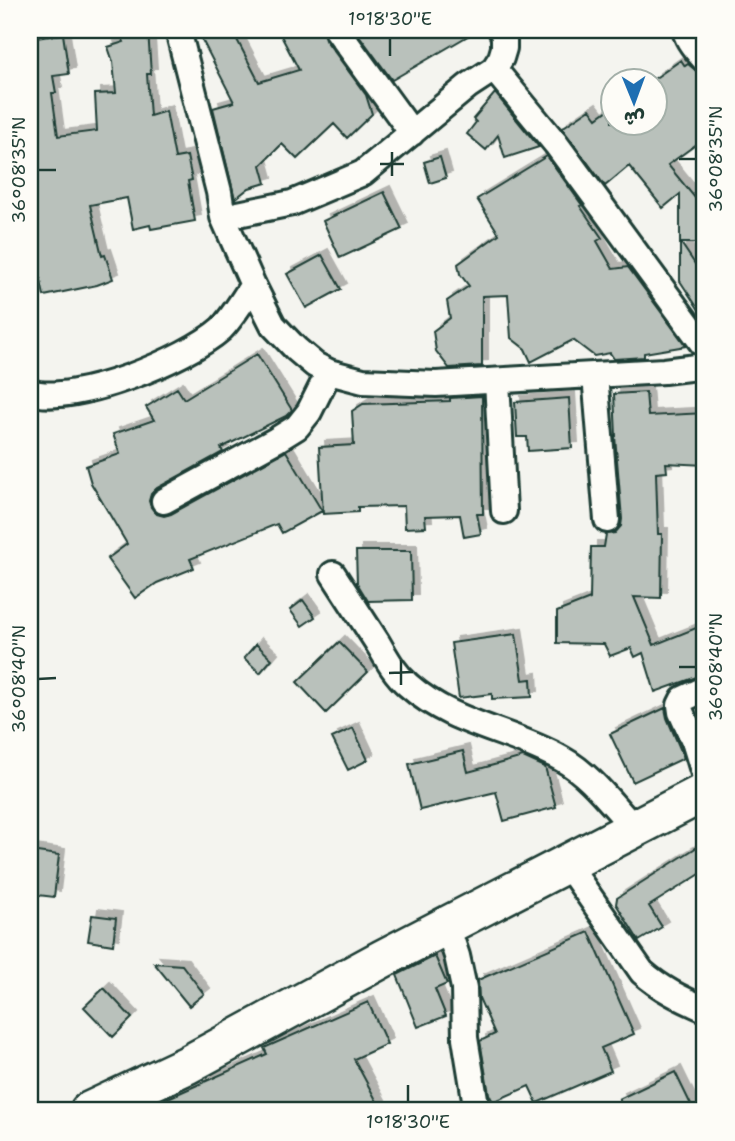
<svg xmlns="http://www.w3.org/2000/svg" width="735" height="1141" font-family="'Shantell Sans','Playpen Sans Arabic',sans-serif">
	<defs>
		<filter id="shadow"><feDropShadow dx="6" dy="-6" stdDeviation="0" flood-color="#0004"/></filter>
	</defs>
	<rect width="100%" height="100%" fill="#f4f4ef"/>
	<filter id="ink" filterUnits="userSpaceOnUse"><feTurbulence type="fractalNoise" baseFrequency=".0143" numOctaves="2"/><feDisplacementMap in="SourceGraphic" scale="14" xChannelSelector="R" yChannelSelector="G"/><feConvolveMatrix kernelMatrix="1 2 1 2 8 2 1 2 1" color-interpolation-filters="sRGB"/></filter>
	<g filter="url(#ink)">
		<path fill="#b9c1bb" stroke="#1f3d34" stroke-width="2" filter="url(#shadow)" d="M143,30H148L151,74H147L150,116L166,111L175,158L187,156L192,180L188,181L195,221L151,229L150,225L133,229L127,198L90,205L102,256L105,255L113,279L97,285L44,296L33,243L30,244V39L63,34L69,74L53,76L56,93H52L58,136L97,131L95,94L116,93L113,62L108,47L124,42L122,38Z
			M197,30H232L259,82L299,70L278,30H322L325,39L366,95L372,114L347,138L334,124L297,159L282,144L261,165L266,183L249,188L235,199L213,108L234,102Z
			M358,30H478L392,80L356,31Z
			M681,60L685,66L688,64L700,74H705V138L668,165L705,210V243H681L705,279V319L680,281V194L663,208L629,166L605,186L562,128L590,109L597,118L612,107V122H654V79Z
			M495,93L539,147L505,158L498,135L486,150L467,134L476,122L473,119Z
			M547,156L582,205L580,206L602,238L597,241L613,269L628,267L686,346L644,353V357L614,359L610,353L594,356L573,340L531,362L525,349L511,338L508,295L482,296V366L449,368L436,351L433,331L450,318L447,301L469,286L460,274L458,264L499,234L477,199Z
			M440,157L446,178L430,183L424,162Z
			M384,192L402,229L340,258L323,221Z
			M322,255L341,289L306,308L287,274Z
			M257,354L292,410L286,416L221,448L223,452L157,488L151,494L149,501L151,507L157,514L164,516L171,514L286,451L322,511L282,533L277,524L190,559L194,568L157,583L135,598L107,559L127,544L91,483L86,466L120,454L113,434L154,420L146,407L177,388L184,399Z
			M646,392L648,416L705,413V465L666,463L667,472L656,473L658,534H662L661,598L634,597L654,645L701,626L705,637V674L655,692L643,653L635,657L631,648L610,656L604,644L557,643V612L590,599L591,547H604L606,534L615,533L621,526L622,519L615,436H616L614,394Z
			M482,396L483,514H477L481,534L464,537L460,515L425,516L426,527L405,528L404,506L358,507V512L323,514L319,447L354,445L352,411L363,404L450,401V398Z
			M569,398L572,448L528,451L527,437H517L515,402Z
			M356,551H411L412,600L368,601L357,583Z
			M303,600L315,617L302,626L290,610Z
			M516,634L523,680L531,679L532,697L492,699V694L459,698L451,643Z
			M339,642L368,672L326,713L297,682Z
			M256,644L272,659L260,673L244,658Z
			M665,708L667,718L684,758L633,782L610,734Z
			M353,728L368,760L348,770L332,738Z
			M463,751L468,772L523,757L545,767L556,807L504,821L496,792L420,810L409,764Z
			M705,842V871L649,906L662,927L639,941L616,904L617,898Z
			M30,851L59,855L54,897L30,894Z
			M92,915L116,918L113,945L88,941Z
			M589,932L634,1034L601,1048L611,1071L537,1103L529,1086L493,1102L489,1094L480,1041L495,1034L479,998L478,980Z
			M435,956L447,984L435,989L446,1016L418,1027L397,975Z
			M154,963L182,965L204,994L189,1006Z
			M104,988L132,1018L113,1037L84,1007Z
			M368,1002L387,1044L354,1059L382,1111H139L267,1054L264,1048Z
			M675,1072L694,1111H625L619,1099Z"/>
		<g fill="none" stroke-linecap="round" stroke-linejoin="round">
			<g stroke="#1f3d34" stroke-width="30">
				<path id="street" d="M178,30L219,192L223,217L253,285L273,325L296,349L315,365L329,372L363,381L436,384L664,371L705,366
					M337,30L412,133
					M685,30C688,42 697,51 705,60
					M494,69L556,144L705,347
					M223,217L292,203L363,173L468,86L494,69L501,58L504,48V36L501,30
					M595,375L607,520
					M497,381L504,511
					M30,392C74,406 187,359 221,329C233,317 243,299 253,285
					M164,501L276,440L297,427L309,412L329,372
					M333,574C348,597 362,619 377,642C386,657 394,673 408,685C453,725 511,730 562,759C591,775 612,805 635,829
					M705,689L683,699L680,705L681,712L694,741L705,777
					M567,864L642,972C661,989 682,999 705,1009
					M447,926L457,956L464,988L465,1038L477,1111"/>
			</g>
			<g stroke="#1f3d34" stroke-width="42">
				<path id="secondary" d="M89,1111L187,1065L382,959L705,792"/>
			</g>
			<use href="#street" stroke="#fdfcf7" stroke-width="24"/>
			<use href="#secondary" stroke="#fdfcf7" stroke-width="37"/>
		</g>
	</g>
	<path fill="none" stroke="#1f3d34" stroke-width="2.5" d="M390,38V56M392,152V176M679,159H696M380,164H404M38,170H56M401,660V685M679,667H696M389,673L413,672M38,679L56,678M408,1085V1102"/>
	<rect width="735" height="1141" fill="none" stroke="#fdfcf7" stroke-width="77"/>
	<g transform="translate(634 102) rotate(179)"><circle r="33" fill="#fdfcf7" stroke="#a4b0a9" stroke-width="2"/>
	<path d="M0-5L12 26L0 18L-12 26Z" fill="#1f6fb2"/>
	<text y="-10" font-size="19" font-weight="bold" text-anchor="middle" fill="#1f3d34">ش</text>
	</g>
	<rect x="38" y="38" width="658" height="1064" fill="none" stroke="#1f3d34" stroke-width="2.5"/>
	<g font-size="18" text-anchor="middle" fill="#1f3d34">
		<text x="390" y="25">1°18'30"E</text>
		<text transform="translate(716 159) rotate(-90)" y="6">36°08'35"N</text>
		<text transform="translate(19 170) rotate(-90)" y="6">36°08'35"N</text>
		<text transform="translate(716 667) rotate(-90)" y="6">36°08'40"N</text>
		<text transform="translate(19 679) rotate(-90)" y="6">36°08'40"N</text>
		<text x="408" y="1128">1°18'30"E</text>
	</g>
</svg>
